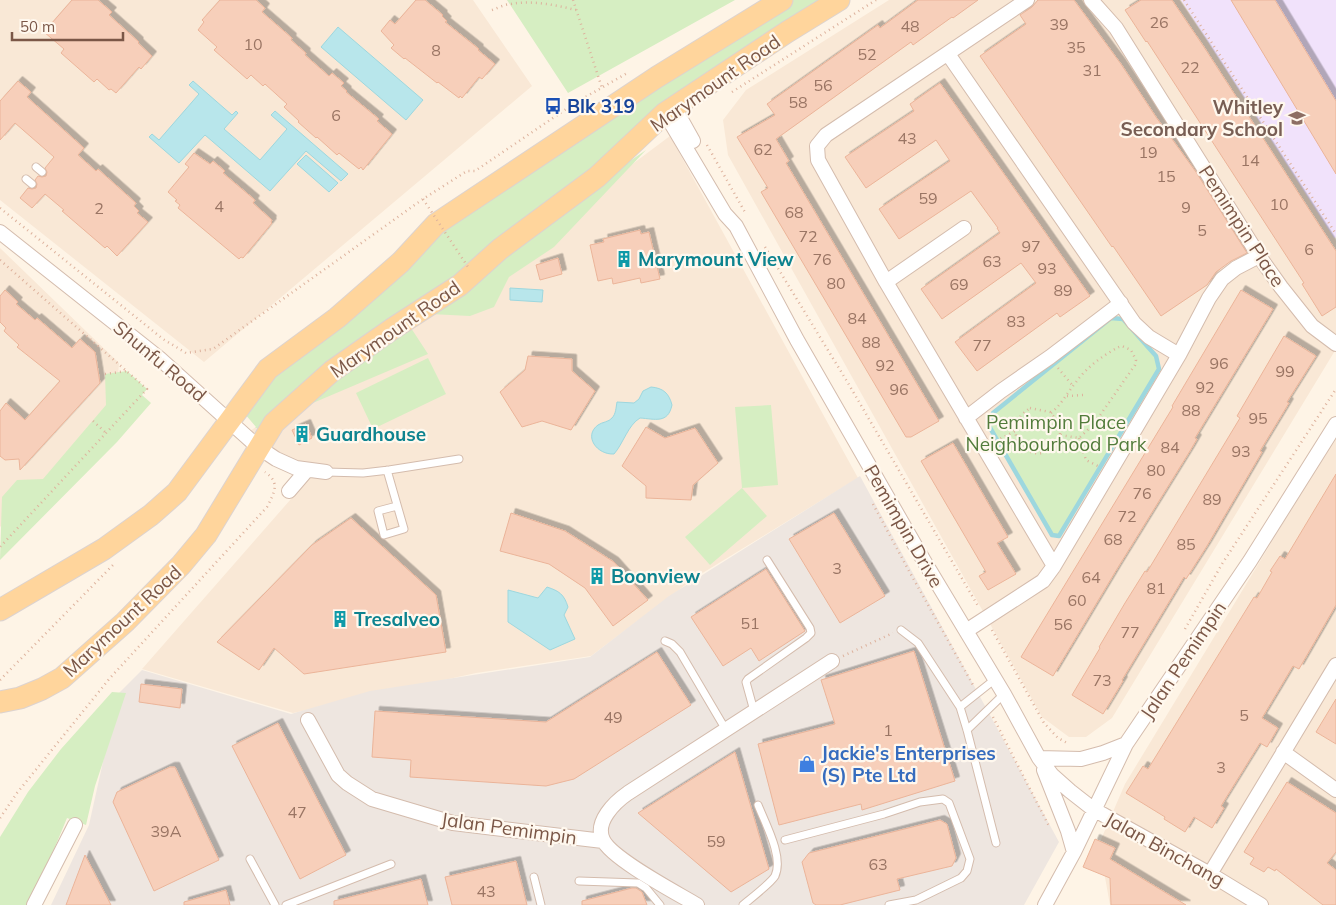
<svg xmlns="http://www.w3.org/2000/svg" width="1336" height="905" font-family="Mulish,sans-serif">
	<defs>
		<filter id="shadow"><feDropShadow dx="4.5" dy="-4.5" stdDeviation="0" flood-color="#0004"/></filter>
	</defs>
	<rect width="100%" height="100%" fill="#fef4e6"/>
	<path fill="#f9e8d6" d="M0,0H473L532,86L204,362L0,200Z
		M889,0H1181L1336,241V349L1112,718L1086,737H1069L1042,717L728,155L723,120L746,90Z
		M670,136L858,478L696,577L591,656L476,673L293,713L142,669L305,483L250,431L440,308Z
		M0,248L119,363L115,414L0,527Z
		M1336,436V905H1110L1099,844L1125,784Z"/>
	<path fill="#eee6e0" d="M860,476L1059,842L1024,905H51L89,825L118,694L142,670L291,714L370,691L590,657L669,596Z"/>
	<path fill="#f1e2fb" d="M1181,0H1336V237L1334,238Z"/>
	<path fill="#d6eec2" d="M507,0H735L568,93Z
		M782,0H839L665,113L573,200L646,150L554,247L509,277L494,307L470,316L430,314L411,328L428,354L280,417L265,437L257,428H255L256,427L239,407L436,224Z
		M1111,318L1123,319L1156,356L1159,370L1059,536L1052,535L989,426L993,413Z
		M428,358L446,394L373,429L356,393Z
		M127,371L147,389L142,395L151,403L117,442L0,560L2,497L17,480L43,479L106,405L105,374Z
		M771,405L778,485L742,488L767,516L710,565L685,537L742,488L735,407Z
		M112,692L126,693L95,786L86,825L67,818L31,905H0V837L28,792L61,749Z"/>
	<path fill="#b8e6eb" stroke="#9dd7de" d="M338,27L423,100L406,120L321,47Z
		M193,81L232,115L236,111L238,113L224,129L260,160L287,129L271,115L275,111L348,174L341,181L306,151L270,191L205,135L179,163L149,137L152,134L159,140L199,94L189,85Z
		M306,155L338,183L329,192L297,164Z
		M510,288L543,290L542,302L510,300Z
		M651,387C663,388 669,393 672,405C668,424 655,419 640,418C628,425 623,444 614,454C597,455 583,436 598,425C602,422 609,422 612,418C616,414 616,407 617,402L634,403L639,399L643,391Z
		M547,587C559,591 564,594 568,607L564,615L575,639L550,650L508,622V590L538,598Z"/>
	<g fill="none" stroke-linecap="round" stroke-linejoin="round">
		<path stroke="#9dd7de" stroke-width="4.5" d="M1111,318L1123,319L1156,356L1159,369L1059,536L1052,535L989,426L993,413Z"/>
	</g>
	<path fill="#f7cfba" stroke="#ebb499" filter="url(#shadow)" d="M72,0H98L112,12L109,15L139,42L138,43L152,56L141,69L139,67L116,93L111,89L109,90L97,79L94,82L61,53L64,49L44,32Z
		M220,0H256L265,8L262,12L292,38L291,40L306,53L305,55L329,76L332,73L344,83L341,86L347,91L346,92L379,119L377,121L392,134L363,170L361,167L359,169L339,153L337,155L317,137L316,138L298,122L299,121L284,107L287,104L265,84L263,86L251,75L247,79L214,50L217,47L198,30L204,22L202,20Z
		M416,0H425L443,15L442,16L447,21L445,22L479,49L478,50L495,64L482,79L479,77L462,98L460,96L459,98L438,82L437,83L405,58L404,59L391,48L394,45L381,31L390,20L395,24Z
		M918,0H978L953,18L952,17L913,45L911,42L776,139L789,161L786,163L939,421L911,437H906L761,192L768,188L737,137L775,115L767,104L878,25L880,28Z
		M1038,0H1074L1121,64L1156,117L1196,172L1247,253L1231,261L1216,272L1207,285L1161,316L1113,246L1112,247L980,56L1026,24L1020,15L1032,7Z
		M1141,0H1172L1204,47L1336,251V307L1322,316L1302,284L1304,283L1147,41L1146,42L1125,10Z
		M1231,0H1275L1336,101V174Z
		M18,81L31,92L27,97L84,148L78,155L96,171L98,169L136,203L134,206L139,211L137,213L148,222L117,256L107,246L105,248L62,211L64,210L45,194L32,208L20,198L28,188L32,189L36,188L37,184L35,180L38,176L42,177L46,176L47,172L45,168L54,157L15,123L0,140V101Z
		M940,83L1090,296L1060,317L1057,313L977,371L955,342L1036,283L1021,263L942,319L921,289L1000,233L997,228H998L971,191L899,239L879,209L950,161L936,140L866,188L845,157L914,111L910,104Z
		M194,153L210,164L213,161L225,171L223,173L255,200L253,203L272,220L271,222L272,223L243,258L241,257L239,259L178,208L180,205L175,201L177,200L168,192L189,167L185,164Z
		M640,230L641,234L649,232L660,279L641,283L640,278L613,284L612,278L598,281L590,245L604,242L603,239Z
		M558,258L562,274L540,280L536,265Z
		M5,290L18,302L16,304L35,320L37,318L72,348L80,339L95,352L100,383L20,470L19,459L5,460L0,456V411L6,403L25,420L60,381L17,347L19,345L4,331L6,328L0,322V296Z
		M1241,290L1273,309L1195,438L1197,439L1190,451L1117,569L1053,676L1021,657L1173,407L1172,406Z
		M1284,336L1316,356L1287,402L1289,403L1260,451L1262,452L1207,546L1186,579L1184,577L1122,680L1123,681L1103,714L1072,695L1100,648L1099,647L1125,603L1145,571L1147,572L1240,418L1237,416Z
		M528,356L572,359V371L595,391L571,430L542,421L522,427L500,392L525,370Z
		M306,424L312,438L299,445L292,430Z
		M646,427L665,438L695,428L718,463L693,485L691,500L646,498V486L622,466Z
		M953,443L1008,537L997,543L1016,574L988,590L979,576L986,572L921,461Z
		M1336,474V605L1299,669L1293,666L1262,718L1278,728L1267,747L1260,743L1221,806L1224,808L1212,828L1194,817L1185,832L1164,819L1165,817L1126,793L1143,766L1148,769L1254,597L1257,598L1272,572L1270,571L1280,556L1285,559Z
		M511,513L565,531L614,562L648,600L613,626L585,588L549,564L500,551Z
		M834,513L885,596L840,623L789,539Z
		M351,518L436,595L446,652L304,674L274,648L259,670L217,642L312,545Z
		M766,569L805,631L759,661L751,648L723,666L691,617Z
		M914,651L955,781L862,810L861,804L779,825L758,744L835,724L821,680Z
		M657,652L691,705L574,779L546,786L410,777L411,760L372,757L375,711L546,722Z
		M141,684L182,689L180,708L139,702Z
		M1336,699V744L1316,732Z
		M278,723L346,855L300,879L232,746Z
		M735,752L769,869L731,892L638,813Z
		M170,767H175L219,860L154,891L113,802L117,792Z
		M1287,782L1336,813V852L1327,863L1336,870V905H1323L1276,869L1275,871L1268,867L1264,872L1250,864L1254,858L1244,852Z
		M940,820L947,824L956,858L952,866L897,879L900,890L840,905H816L813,903L802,862L809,853Z
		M1095,839L1115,848L1110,859L1186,905H1111L1110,878L1083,867Z
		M85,855L111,905H66Z
		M516,861L527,905H452L445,877Z
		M421,879L428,905H334V901Z
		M632,888H636L642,892L647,905H582V901Z
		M226,890L230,905H184V902Z"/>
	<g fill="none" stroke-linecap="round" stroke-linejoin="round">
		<g stroke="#d4bcad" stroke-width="9">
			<path id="lane" d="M36,167L42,172
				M26,179L32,184
				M387,470L404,529L384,535L378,511L397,506
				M326,472L363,473L389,470L459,459
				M901,630L918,643L960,707L967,730L996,843
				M665,641L672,644L680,652L726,730
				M960,707L994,680
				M754,711L746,682L748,679L806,638L811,633L810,628L767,560
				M967,730L1004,694
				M785,840L884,814L920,802L943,799L949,803L970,859L967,871L961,878L916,900L889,905
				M250,859L275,905
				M534,877L541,905
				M579,881L638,883L646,888L660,905
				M286,905L391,864
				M743,905C750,899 771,883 775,876C784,857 765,823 758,805"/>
		</g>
		<g stroke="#d4bcad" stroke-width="16">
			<path id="street" d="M1027,0L826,135L817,146L818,160L886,282L1054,566
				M1091,0L1116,28L1259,256L1281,287L1312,326L1336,344
				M948,54L1134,323L1149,337L1179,355
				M674,107L693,141
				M665,113L725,214L736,226L797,340L924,561L1004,694L1039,758L1052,775L1070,791L1093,809L1210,874L1261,905
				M0,232L159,358L258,447L276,459L296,468L326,472
				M886,282L964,228
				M966,418L1001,391L1050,357L1121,303
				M289,491L307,470
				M966,631L1043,581L1054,566L1179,355L1209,298L1222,279L1236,268L1259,256
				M308,720L338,775L347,783L372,799L453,823L603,841
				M1283,752L1336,790
				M1039,758L1081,759L1103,753L1126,744
				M1044,770L1068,831L1074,852
				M1210,874L1336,665
				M34,905L75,825
				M697,905C677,893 612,859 603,840C594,822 615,802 628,793L832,661
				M1045,905L1074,852L1126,744L1250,561L1336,424"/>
		</g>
		<g stroke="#ddd3cf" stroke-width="23">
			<path id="primary" d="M0,610L104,549L151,515L177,492L268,369L337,318L401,262L436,224L657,77L782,0
				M0,702L20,698L42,689L62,678L125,622L181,565L206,535L274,423L332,371L392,329L460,285L500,249L597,177L665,113L787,32L839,0"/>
		</g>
		<path stroke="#ddb29d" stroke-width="2.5" stroke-dasharray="1 4" stroke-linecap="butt" d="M573,0L602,88
			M1184,0L1336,234
			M492,10C498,8 505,4 511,4C532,0 555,5 576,10
			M732,92L876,0
			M707,145L746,214
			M0,208L163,339L186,353L213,349L423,199L467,171H475L575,103L629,72
			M765,247L848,383L978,606
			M0,260L147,389L0,547
			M1058,368L1073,386
			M105,374L127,371
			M1067,396L1084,395
			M1030,408L1050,412L1060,424V439C1043,456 1041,457 1019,447C1013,427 1013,421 1030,408Z
			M1051,413C1062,404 1067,393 1076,382C1086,368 1103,355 1119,347L1122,346L1131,350L1136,360L1135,365L1094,424L1079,438L1060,435
			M93,421L105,432
			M1079,438L1086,460L1098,466
			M996,441L1015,431
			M873,504L909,571L973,685
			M1185,629L1222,564L1336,389
			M992,630L1044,723L1058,738L1069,744
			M843,656L893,633
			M0,680L113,565
			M993,717L1050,828
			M0,818L17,793L110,678L267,507C274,493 281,483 265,472"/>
		<use href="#lane" stroke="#fff" stroke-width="7"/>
		<use href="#street" stroke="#fff" stroke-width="14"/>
		<use href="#primary" stroke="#ffd59c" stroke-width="21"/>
		<path stroke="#ddb29d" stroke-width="2.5" stroke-dasharray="1 4" stroke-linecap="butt" d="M423,199L468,267"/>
	</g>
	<defs>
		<g id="bus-bare" transform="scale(1.35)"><path d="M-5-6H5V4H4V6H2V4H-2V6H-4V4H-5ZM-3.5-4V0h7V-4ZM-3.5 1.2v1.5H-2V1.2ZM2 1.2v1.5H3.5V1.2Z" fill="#1a4fb4" stroke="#fff8ee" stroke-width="2.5" paint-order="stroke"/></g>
		<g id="school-bare" transform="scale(1.35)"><path d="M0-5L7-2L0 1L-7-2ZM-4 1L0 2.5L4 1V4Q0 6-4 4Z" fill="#8d6e63" stroke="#fff8ee" stroke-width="2.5" paint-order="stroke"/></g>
		<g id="building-bare" transform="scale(1.35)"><path d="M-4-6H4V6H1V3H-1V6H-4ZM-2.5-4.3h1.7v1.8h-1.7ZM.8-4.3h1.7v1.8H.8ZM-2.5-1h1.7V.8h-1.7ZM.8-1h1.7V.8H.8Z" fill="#0f9aa8" stroke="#fff8ee" stroke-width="2.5" paint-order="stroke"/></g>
		<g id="shop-bare" transform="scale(1.35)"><path d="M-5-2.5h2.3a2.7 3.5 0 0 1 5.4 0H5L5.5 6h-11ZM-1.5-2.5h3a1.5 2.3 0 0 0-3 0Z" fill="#3f7fe0" stroke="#fff8ee" stroke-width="2.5" paint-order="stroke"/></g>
	</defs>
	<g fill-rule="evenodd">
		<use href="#bus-bare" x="553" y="106"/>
		<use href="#school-bare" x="1297" y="118"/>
		<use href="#building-bare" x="624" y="259"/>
		<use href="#building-bare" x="302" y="434"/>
		<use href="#building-bare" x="597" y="576"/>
		<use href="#building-bare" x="340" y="619"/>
		<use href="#shop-bare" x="807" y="764"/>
	</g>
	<g text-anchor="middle" stroke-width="4.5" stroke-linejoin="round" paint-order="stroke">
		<g font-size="16" fill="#9a7564">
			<text x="1159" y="28">26</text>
			<text x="1059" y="30">39</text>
			<text x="910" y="32">48</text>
			<text x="253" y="50">10</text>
			<text x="1076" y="53">35</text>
			<text x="436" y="56">8</text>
			<text x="867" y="60">52</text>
			<text x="1190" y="73">22</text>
			<text x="1092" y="76">31</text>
			<text x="823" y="91">56</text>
			<text x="798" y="108">58</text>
			<text x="336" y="121">6</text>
			<text x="907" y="144">43</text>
			<text x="763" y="155">62</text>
			<text x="1148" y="158">19</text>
			<text x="1250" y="166">14</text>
			<text x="1166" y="182">15</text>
			<text x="928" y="204">59</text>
			<text x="1279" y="210">10</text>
			<text x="219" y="212">4</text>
			<text x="1186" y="213">9</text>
			<text x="99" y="214">2</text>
			<text x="794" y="218">68</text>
			<text x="1202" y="236">5</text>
			<text x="808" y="242">72</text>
			<text x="1031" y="252">97</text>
			<text x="1309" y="255">6</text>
			<text x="822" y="265">76</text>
			<text x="992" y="267">63</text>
			<text x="1047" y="274">93</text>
			<text x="836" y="289">80</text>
			<text x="959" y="290">69</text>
			<text x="1063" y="296">89</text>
			<text x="857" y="324">84</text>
			<text x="1016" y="327">83</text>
			<text x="871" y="348">88</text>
			<text x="982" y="351">77</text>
			<text x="1219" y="369">96</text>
			<text x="885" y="371">92</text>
			<text x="1285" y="377">99</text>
			<text x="1205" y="393">92</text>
			<text x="899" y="395">96</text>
			<text x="1191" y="416">88</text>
			<text x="1258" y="424">95</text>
			<text x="1170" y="453">84</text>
			<text x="1241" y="457">93</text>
			<text x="1156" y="476">80</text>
			<text x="1142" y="499">76</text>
			<text x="1212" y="505">89</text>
			<text x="1127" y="522">72</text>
			<text x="1113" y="545">68</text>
			<text x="1186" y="550">85</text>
			<text x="837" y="574">3</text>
			<text x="1091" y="583">64</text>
			<text x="1156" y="594">81</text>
			<text x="1077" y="606">60</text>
			<text x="750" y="629">51</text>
			<text x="1063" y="630">56</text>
			<text x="1130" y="638">77</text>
			<text x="1102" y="686">73</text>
			<text x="1244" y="721">5</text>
			<text x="613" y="723">49</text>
			<text x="888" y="736">1</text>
			<text x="1221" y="773">3</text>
			<text x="297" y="818">47</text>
			<text x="166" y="837">39A</text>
			<text x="716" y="847">59</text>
			<text x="878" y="870">63</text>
			<text x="486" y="897">43</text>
		</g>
		<g font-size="19" fill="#7b5747" stroke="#fff8ee">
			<text transform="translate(715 83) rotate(-35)" y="7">Marymount Road</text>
			<text transform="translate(1242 226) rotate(57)" y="7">Pemimpin Place</text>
			<text transform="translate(395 329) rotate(-35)" y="7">Marymount Road</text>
			<text transform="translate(160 361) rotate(40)" y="7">Shunfu Road</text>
			<text transform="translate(904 526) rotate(60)" y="7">Pemimpin Drive</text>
			<text transform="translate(122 621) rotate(-43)" y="7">Marymount Road</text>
			<text transform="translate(1183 660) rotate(-56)" y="7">Jalan Pemimpin</text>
			<text transform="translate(509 828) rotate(8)" y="7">Jalan Pemimpin</text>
			<text transform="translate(1165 849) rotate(29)" y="7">Jalan Binchang</text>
		</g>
		<g font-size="19" font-weight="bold" fill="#164399" stroke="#fff8ee" text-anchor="start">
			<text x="567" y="113">Blk 319</text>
		</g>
		<g font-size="19" font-weight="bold" fill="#785e54" stroke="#fff8ee" text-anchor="end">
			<text x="1283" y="114">Whitley<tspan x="1283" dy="22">Secondary School</tspan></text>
		</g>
		<g font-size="19" font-weight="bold" fill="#0d838f" stroke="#fff8ee" text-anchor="start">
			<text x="638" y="266">Marymount View</text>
			<text x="316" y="441">Guardhouse</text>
			<text x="611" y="583">Boonview</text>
			<text x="354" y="626">Tresalveo</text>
		</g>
		<g font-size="19" fill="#527c3b" stroke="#fff8ee">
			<text x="1056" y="429">Pemimpin Place<tspan x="1056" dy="22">Neighbourhood Park</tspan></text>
		</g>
		<g font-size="19" font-weight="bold" fill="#366cbe" stroke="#fff8ee" text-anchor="start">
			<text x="821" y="760">Jackie's Enterprises<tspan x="821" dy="22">(S) Pte Ltd</tspan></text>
		</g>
	</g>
	<path d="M12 32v8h111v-8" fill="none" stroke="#7b5747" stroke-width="2.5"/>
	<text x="20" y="32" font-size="15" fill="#7b5747" stroke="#fff8ee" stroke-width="4" paint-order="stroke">50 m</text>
</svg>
